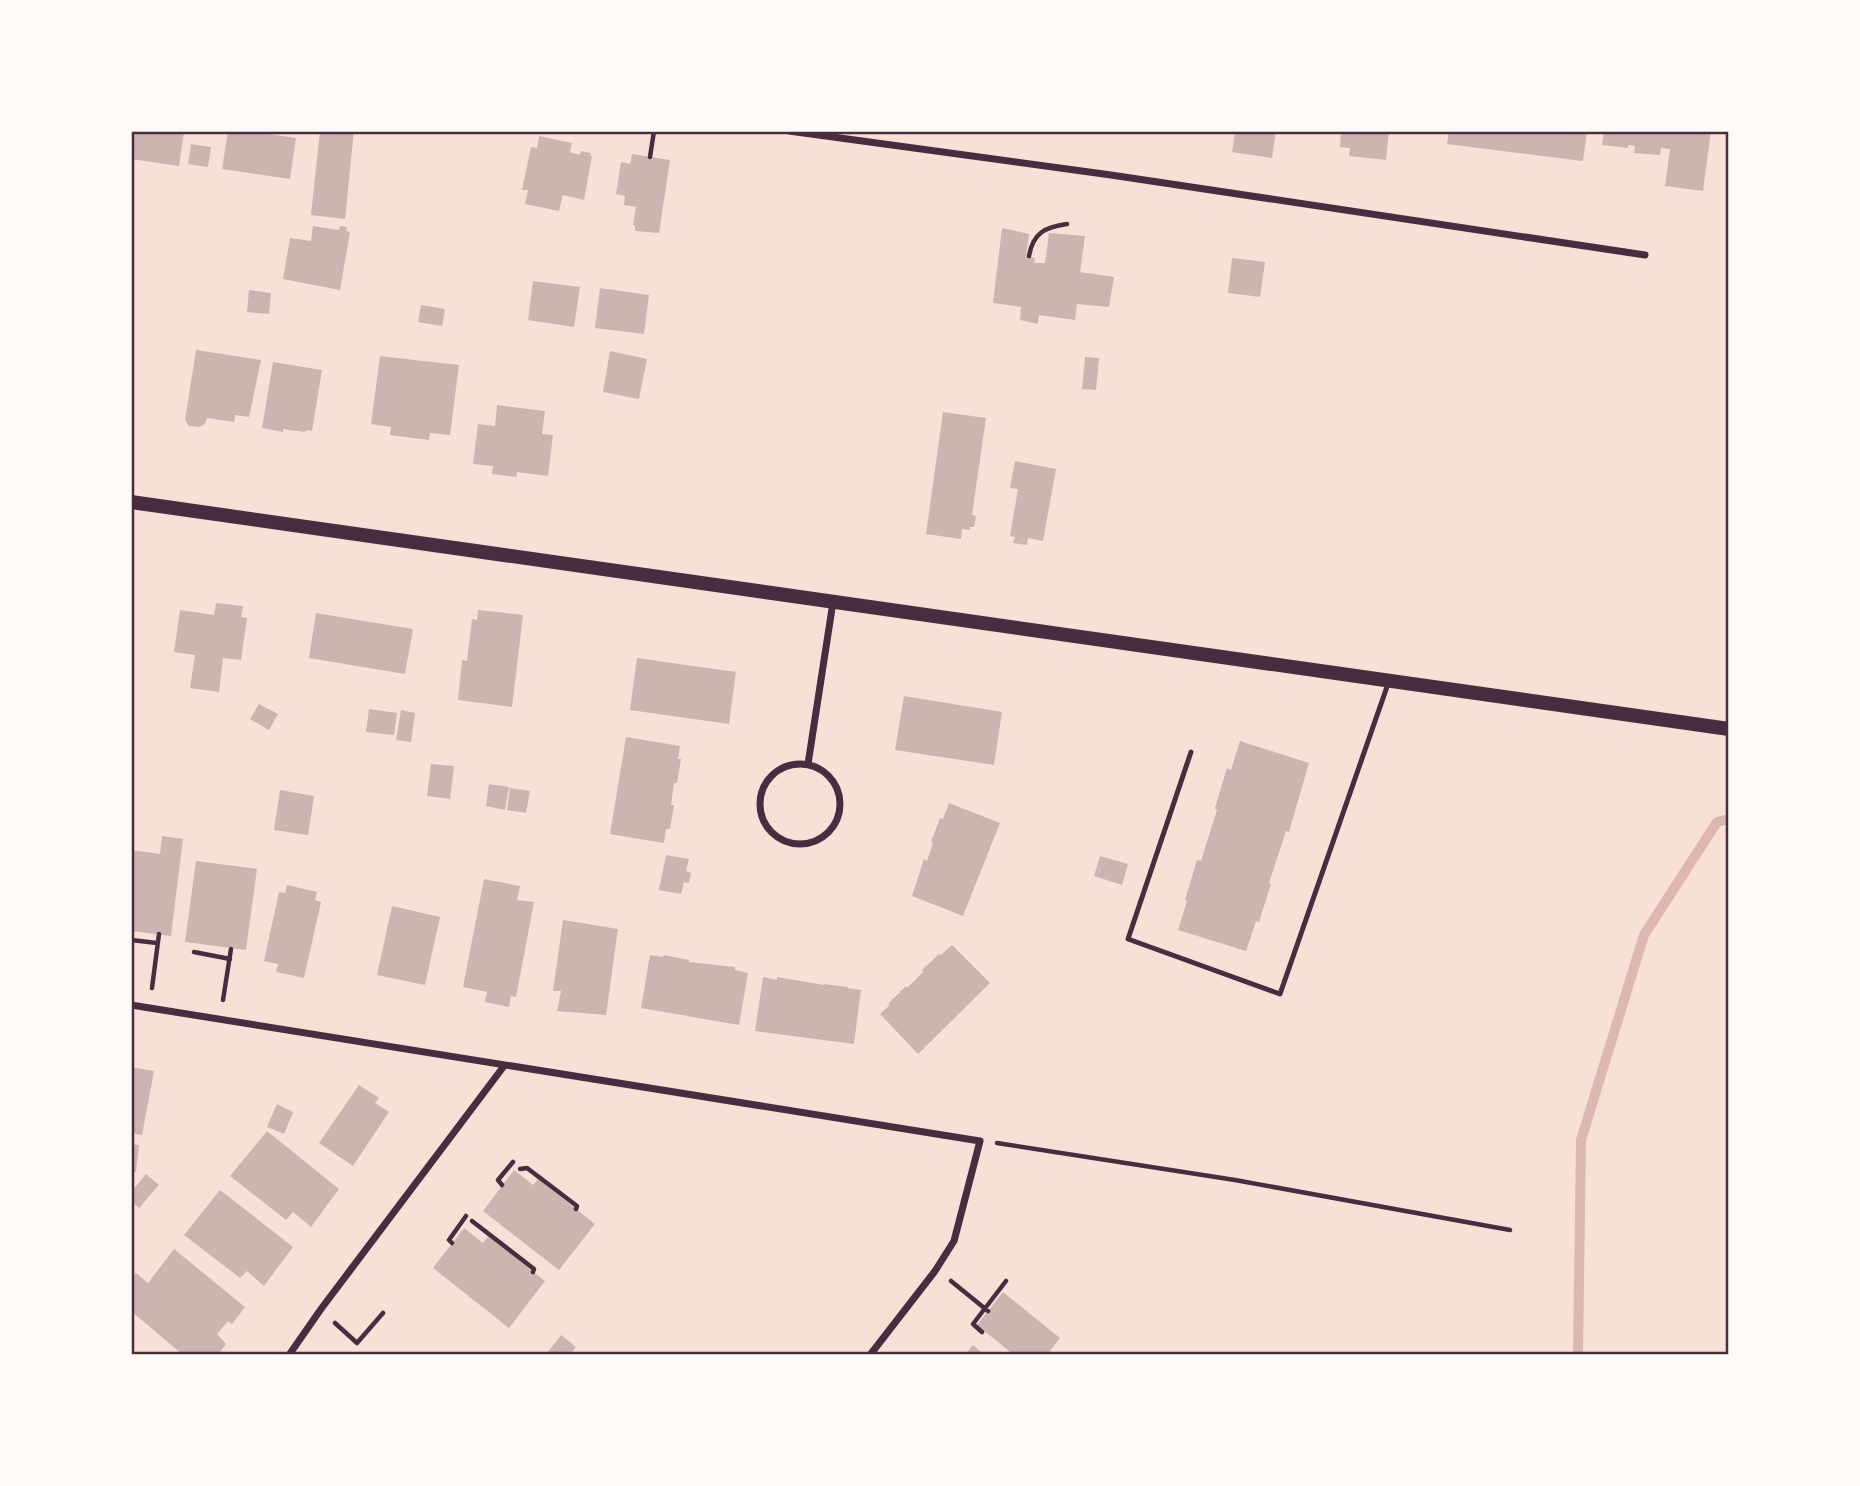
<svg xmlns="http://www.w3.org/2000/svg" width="1860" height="1486" font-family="Poppins,sans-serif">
	<rect width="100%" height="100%" fill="#f7e1d7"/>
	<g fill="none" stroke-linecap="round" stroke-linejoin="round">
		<path stroke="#dcb8b0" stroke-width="10" d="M1578,1355L1581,1140L1644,935L1717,822L1729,819"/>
	</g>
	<path fill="#ccb4b1" d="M131,131L184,132L179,166L131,159Z
		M228,131H246L296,138L290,179L222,169Z
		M320,131H354L345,219L311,215Z
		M1235,131H1276L1272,158L1232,152Z
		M1341,131H1389L1386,160L1349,156L1350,148L1340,147Z
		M1449,131H1587L1583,161L1447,144Z
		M1604,131H1711L1703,191L1665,186L1670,149L1661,148L1660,155L1634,153L1635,146L1628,145V148L1602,145Z
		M539,136L572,143L570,152L580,155L581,151L591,153L590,156H592L584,200L563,195L559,211L525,204L528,190H522L531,147L537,148Z
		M191,144L211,147L208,167L188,164Z
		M632,154L670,160L659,233L635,231V226L633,225L636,207L624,205L625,196L616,194L621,162L630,164Z
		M313,226L339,230L340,226L347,227L346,231L350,232L340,290L283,279L290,238L311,241Z
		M1002,228L1029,234L1026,256L1035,258L1034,263H1045L1049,233L1085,236L1080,272L1114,277L1109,307L1077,304L1075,320L1039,315L1038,324L1020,320L1021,307L993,303Z
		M1232,258L1265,262L1260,297L1228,293Z
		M533,281L580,287L574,327L528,320Z
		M600,288L649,295L644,334L595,328Z
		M249,290L271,293L269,314L247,312Z
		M421,305L445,309L442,326L418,322Z
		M196,350L261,360L249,417L235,415L234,422L207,418L205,424L199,427L189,426L185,420Z
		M610,351L647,359L639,399L603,392Z
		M380,356L459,365L450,435L430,433L429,440L390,435L391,427L371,424Z
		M1085,357L1099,358L1096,390L1082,389Z
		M273,362L322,370L312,431L308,430L304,432L283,429V432L262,428Z
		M497,405L545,411L542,434L553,435L548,476L517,472L516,477L492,474L493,466L473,464L478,424L495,426Z
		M943,412L986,418L972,515L976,516L974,527H970V530L962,529L961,539L926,534Z
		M1015,461L1056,469L1043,541L1028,538L1027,545L1013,543L1015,537L1010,536L1018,489L1010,488Z
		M216,603L243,606L241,617L247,618L241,660L223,658L219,692L190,688L195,655L174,652L180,610L214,615Z
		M478,610L523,615L512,707L458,700L462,660L467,661L472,619L477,620Z
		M316,613L413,629L405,674L309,658Z
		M637,658L736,672L729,724L630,710Z
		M904,696L1002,712L994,765L895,750Z
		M259,704L278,714L269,730L250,719Z
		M369,709L397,713L394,735L366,732Z
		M401,710L415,713L411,742L396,740Z
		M626,737L680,746L678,759H681L677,783H674L671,805H674L670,829H666L664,843L610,834Z
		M1240,741L1309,763L1289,832L1286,831L1269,883L1271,884L1259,922L1256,921L1246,951L1178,930L1187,901L1185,900L1197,860L1201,861L1217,810L1215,808L1227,768L1231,770Z
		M431,764L454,766L450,799L427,796Z
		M489,784L509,787L505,810L486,806Z
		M510,788L530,791L526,813L507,810Z
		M280,790L314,796L308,835L274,830Z
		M949,803L1000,823L963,916L912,896L924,859L927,861L933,843L931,842L940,818L943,819Z
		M162,836L183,839L171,936L131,931V850L160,854Z
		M666,855L689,859L686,871L691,873L689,883L684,882L681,894L659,890Z
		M1100,856L1128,864L1122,885L1094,876Z
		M196,861L257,869L246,950L185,942Z
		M484,879L520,886L517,900L534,902L516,997L511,996L509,1007L485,1002L487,992L463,987Z
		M287,885L317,892L315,900L321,902L304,978L276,972L278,964L264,961L279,892L285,893Z
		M392,906L440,917L425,985L377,975Z
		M563,920L618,929L606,1015L557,1011L561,991H553Z
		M952,945L990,983L918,1054L880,1014L890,1005L888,1004L906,986L907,988L923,972L922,970L939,954L941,955Z
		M650,955L663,957L664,955L689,960V962L735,967V970L748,973L739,1025L641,1008Z
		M763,977L777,980V977L824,985V984L848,987L847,988L861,990L854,1044L755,1031Z
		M131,1067L154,1071L142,1135L131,1133Z
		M359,1085L379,1098L375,1103L389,1112L353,1166L319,1143Z
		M277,1104L293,1112L284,1134L267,1127Z
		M267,1131L339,1189L311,1227L293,1212L286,1220L230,1176Z
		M131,1144L139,1145L136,1172L131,1171Z
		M514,1170L533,1185L538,1179L595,1224L559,1270L483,1211Z
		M146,1174L159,1185L139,1208L131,1201V1192Z
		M220,1190L293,1247L264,1286L247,1271L240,1278L184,1235Z
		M464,1228L483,1243L488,1236L545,1281L509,1328L433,1268Z
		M174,1249L245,1307L232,1324L228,1321L217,1334L226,1344L218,1355H183L131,1311V1279L136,1273L148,1283Z
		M1003,1292L1060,1338L1047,1355H1014L977,1325Z
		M561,1335L576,1347L570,1355H553L548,1352Z
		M973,1345L984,1355H965Z"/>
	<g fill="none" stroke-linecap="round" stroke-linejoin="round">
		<path stroke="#4a2c40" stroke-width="4.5" d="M650,157L654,131
			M1029,256C1033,233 1045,227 1067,224
			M131,940L157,943
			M194,952L230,959
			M152,988L159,934
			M223,1000L231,949
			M997,1143L1235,1180L1510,1230
			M520,1169L527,1168L577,1206L576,1209
			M502,1185L498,1180L513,1162
			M472,1221L534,1269L533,1272
			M452,1243L449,1240L466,1216
			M951,1281L988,1311
			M335,1323L357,1343L383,1313
			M982,1332L973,1324L1006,1281"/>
		<path stroke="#4a2c40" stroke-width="5" d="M1191,752L1128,939L1280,994L1389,681"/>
		<path stroke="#4a2c40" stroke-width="7" d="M789,131L1111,175L1645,255
			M760 804a40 40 0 1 1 80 0a40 40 0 1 1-80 0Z
			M808,764L833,602
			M131,1005L980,1141L954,1241L935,1271L870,1355
			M289,1355L321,1309L504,1066"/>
		<path stroke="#4a2c40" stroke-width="14" d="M131,502L1729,729"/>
	</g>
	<rect width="1860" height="1486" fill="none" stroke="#fffaf5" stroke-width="266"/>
	<rect x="133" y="133" width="1594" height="1220" fill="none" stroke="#4a2c40" stroke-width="2.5"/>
</svg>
